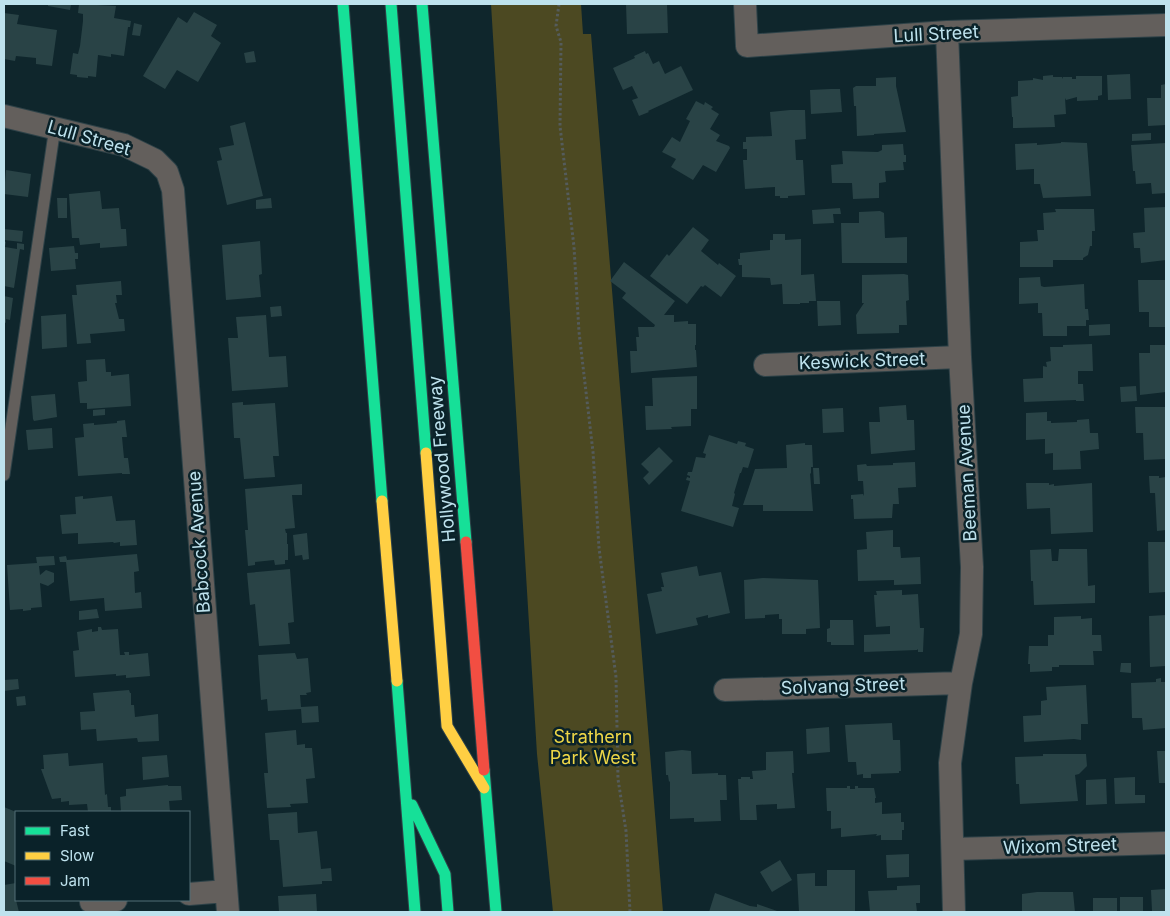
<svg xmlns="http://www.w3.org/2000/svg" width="1170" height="916" font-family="Inter,sans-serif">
	<rect width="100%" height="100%" fill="#0f262c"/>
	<path fill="#4c4922" d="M491,4H581L583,34H591L663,912H553L537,754Z"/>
	<path fill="#294346" d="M48,4H71L70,10L48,6Z
		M79,4L116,6L114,18L131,21L130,27H128L124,56L111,54V57L98,55L96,77L88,76V78L77,77V75L70,74L73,53L78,54L80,46L83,21V14L78,13Z
		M626,4H667L668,33L627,34Z
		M194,12L217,25L211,36L221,43L198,82L177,70L165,89L143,76L178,17L187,23Z
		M4,13L19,15L17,24L57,30L52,66L36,64V58L16,56L15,61L4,59Z
		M134,23L142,25L140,36L132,35Z
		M254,51L256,62L246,63L244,53Z
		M645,51L646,54L648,53L653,64L659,61L665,74L681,66L693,90L648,111L649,112L639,116L632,100L638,98L632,86L623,90L613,68L635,58L634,56Z
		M1130,74L1131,99L1108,100L1107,75Z
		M1053,75V77H1062V79L1063,77H1072V79H1076V76H1102V95L1098,96V100L1077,101V97L1066,100L1065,98L1066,114L1054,115L1055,127L1013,128V117H1012L1011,97L1018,96V81L1033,80V78L1043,80V76Z
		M896,77V86L906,132L874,134V135L857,136L856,106H854L853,88L856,86H876V78Z
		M1166,84V125L1148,126L1147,98H1161V85Z
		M831,89H840L842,112L811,114L810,90Z
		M696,101L704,105L705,102L713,107L711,109L719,114L710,129L720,135L716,141L729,146L730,148L716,172L703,165L693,180L671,167L676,159L662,152L672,137L680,142L690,121L686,119Z
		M790,110H805L806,139L795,140L796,160H803L805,195L788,196V198H780V196H775V187L745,189L743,160H747V149H743V142H746V137L772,136L770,112Z
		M245,122L263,196L227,205L217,161L222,160L219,148L234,145L230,126Z
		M1151,133V140L1132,141V134Z
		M1061,142L1087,143L1091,196L1043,198L1040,184H1034V169L1016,170L1015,144L1037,143V145L1061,143Z
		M1166,143V193L1152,194L1151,183L1136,184L1135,171H1133L1131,145Z
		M903,144L904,155H906V162H903L904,170L885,171L886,182L879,183V198L853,199L852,183H832L831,165L843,164L842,151L878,152L882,150V145Z
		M6,170L31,174L28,197L4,194Z
		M100,191L102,209L119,208L121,229H126L127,246L100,248V243L80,245L79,238H72L69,194Z
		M57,198H67V218H58Z
		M271,198L272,208L256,209V200Z
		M1166,207V260L1141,263L1140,248H1134L1133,233L1145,232L1144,208Z
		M840,208L841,214H833L834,223L813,224L812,210Z
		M1055,209H1094L1095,231H1092V246H1090L1088,255L1083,258V260H1053V267H1020V242L1038,241L1037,230H1044L1043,213L1056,212Z
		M880,211L884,213L885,238L907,237V263H842L841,223H859V212Z
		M693,227L709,240L701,251L718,265L719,263L736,276L721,297L705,285L703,287L701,286L687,304L650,276L667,254L669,256Z
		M4,229L23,231L22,242L4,240Z
		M773,234H785V240L801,239V275L814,274L816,301H809V303H800V304H783L782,284L771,285L770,278L742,277V265H739L738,259H740V253L770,250V240H773Z
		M4,241L6,242L5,247L17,249V243L24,244V250L20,249L14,288L4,286Z
		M260,241L262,274L259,275L261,297L226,300L222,245Z
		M74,246L75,253H78V259H75L76,269L51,271L49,248Z
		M624,262L675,301L664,315H674V322L688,321V324H696V345H695V350H696L697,367L631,373L630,351H637L636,337H639L638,327H654L655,325L622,298L626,293L610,281Z
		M904,274L908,275L909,300L906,301L907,325H899V333L857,334L856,315L864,303H862V275Z
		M1040,277L1041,286L1044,287L1084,284L1085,309H1088L1089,320H1086V326H1067V336H1043L1042,313H1038V303L1019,304V278Z
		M1138,280H1166V327H1149V312H1139Z
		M121,281L122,295H116L117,303H115L119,319H124L125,331L90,334L91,343L77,344L72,295H77L76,285Z
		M4,296L13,298L10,320L6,319V323L4,322Z
		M817,301H840L841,325L818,326Z
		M281,306L282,316L271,317L270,307Z
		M66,314L67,347L42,349L41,316Z
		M266,315L269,357L286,356L288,387L232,391L228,338H238L236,317Z
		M1110,324V335L1089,336V325Z
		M1092,344L1093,371H1078V384H1083L1084,401H1076V400L1024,402L1023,379L1043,378V366L1047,367L1046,362L1051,361L1050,347H1063V345Z
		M1150,345H1166V392L1140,395L1139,353H1150Z
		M105,359L106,372H111V376L129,374L131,406L87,409V403H80L78,382L87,381L86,360Z
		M697,376V409H691V426L671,427L672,429L646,430L645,406H653L652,378Z
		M1136,386L1137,401L1121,402L1120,387Z
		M55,394L57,417L34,421L33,419L31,396Z
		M243,402V405L275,403L279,456H273L275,477L244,479L240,438H234L232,403Z
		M906,405L907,420H914L915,450L871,454L869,422H880L879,407Z
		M1135,407H1165V410H1166V459L1144,460L1143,433H1136Z
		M843,408L844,432L823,433L822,409Z
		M105,409V415L93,416V410Z
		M1047,412V421H1051V423L1077,422V420L1089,419L1090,433H1098L1099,449L1080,451L1081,469L1053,470V453L1045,454V439L1026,440V413Z
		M125,420L127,437H122L124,458H128L130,474H122V473L78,476L75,438L84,437L83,424L94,423V425L117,423V421Z
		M52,428L53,448L28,450L26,430Z
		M709,435L737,444L738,441L746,443L745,446L754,449L748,468L743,467L741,473H740L734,493L735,494L732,506L739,508L733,527L681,511L690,481L686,480L687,477L690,478V476L687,475L688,472H692L696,457L705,458L706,454L703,453Z
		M805,443V445H812L813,467H811V474L810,473L813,511H763V505H743L755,469L787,468L786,445Z
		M659,447L673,461L649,485L643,478L649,472L641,464Z
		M915,462L916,487L898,488L899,504H893L892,518L854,519L853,499H851V495L863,494L864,496L863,481H858L857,465L866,464L867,466L893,465V463Z
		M813,468H819L820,484H814Z
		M1149,476H1159V478L1166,477V530L1157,531L1155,493H1150Z
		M1026,483H1049V485L1054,484V486L1092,483L1093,532L1051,534L1050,508L1027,509Z
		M302,484V495H292L295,528L285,529L286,533H287V544H288V560H285V564L275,565L274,560L255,562V565L248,566L245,530H248L245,489Z
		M83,496V499L112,496L116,521L135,520L137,545L120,546V542L114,543L113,542L78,544V533L62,534L60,515L76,514L75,497Z
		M893,530V547H900L901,558L920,557L921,584L894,585V580L858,581L857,550L867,549L866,532Z
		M307,533L309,559L303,560L302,555L295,556L293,535Z
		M1148,542H1166V592L1149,593Z
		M1051,549L1052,561H1058L1059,549H1087L1088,586L1095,585V603L1034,605L1033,581H1031L1030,550Z
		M137,554L139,571L134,572L135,593L141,592L142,608L105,611L104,598L70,601L66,562H60L59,557L66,556L67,560Z
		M54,556L55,565L39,566L40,575L46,570L54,573V582L48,586L40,583L42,607L31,608V610L23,611V609L10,610L7,565L37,563L36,557Z
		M697,566L699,576L721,572L730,613L708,618V615L696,618L698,625L656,634L647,594L662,591L661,587H664L661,573Z
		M290,569L294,622L288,623L290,644L259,646L255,604L250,605L247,573Z
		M763,578L818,580L820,628L806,629V634H782V619H779V614L765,615V618L745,619L744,580Z
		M902,590V595L918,594L920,628H924L923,652H918V649L917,650L864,652V635L890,634V626L876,627L874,595H877L876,591Z
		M97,609L99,618L79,620V611Z
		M1166,615V666L1150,667L1149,616Z
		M1081,616V619L1092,618V635H1101L1102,651H1093L1094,665H1059V667H1052V671L1030,672V664H1028L1029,646H1048V635H1054V617Z
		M830,620H853L854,645H831V642H827V629L830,628Z
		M98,627H101L102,630L118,629L120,655H125L124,652H129V655L148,653L150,676L126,678V675L116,676V674L75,677L73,651L79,650L77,632L92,629V632L98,631Z
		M295,653L297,659L308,658L311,692L306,693L307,695H300L301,707L318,706L319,722L302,723L301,709L268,711L267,699L261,700L258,655Z
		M1121,663H1131V673L1120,672Z
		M1161,678V682H1166V728L1143,730L1142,718H1132L1131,683L1156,682V679Z
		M18,679L19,689L4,691V680Z
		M1086,685L1088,724H1081V740L1074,739L1024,742L1023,716L1041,715V701L1047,700L1046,687Z
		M129,690L130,693H131V705H134L135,717L158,714L159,741L138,742L137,738L97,741L96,729L81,730L80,712L95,711L93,693Z
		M25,696L26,705L17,706L16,697Z
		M892,723L893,740H900L901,771H899V773L871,774V778H863V774L857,775L856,762H848L845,725Z
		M829,727L830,752L807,754L806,729Z
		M296,730L297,745L305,744V748H312L315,778L306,779L308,803L290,804L291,807L267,808L264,773H268L265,733Z
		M682,750L691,751L692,774L718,773V775H726L727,800H720L721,821L694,822V818L670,819V781L669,782L668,775H666L665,752Z
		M793,751L794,773H792L795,808L777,809V804L756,805L757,820H740L738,779H741V777H750V779H753L752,771L766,770V752Z
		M1157,751H1166V783H1159Z
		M68,753L69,766L103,763L105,795L107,794L108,807H111V812H88L87,804L69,805V801L61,802V798L52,799L41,769H44L43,755Z
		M1043,754H1086L1087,766L1079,774L1075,775L1078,801L1020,804L1019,784H1016L1015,757L1043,756Z
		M167,755L169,777L143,780L142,757Z
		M1135,777V795H1145V803L1115,804L1114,778Z
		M1106,779L1107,804L1086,805V780Z
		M168,785V786H181L182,800L169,801L170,812H121L120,797L126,796V789Z
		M847,786H850V789H855V786H858V788H874L876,798H875V803L882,802V814L901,813V822H904V830H902V840H881V835L876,836L877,834L841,837V828L831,829V811H827L826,788H847Z
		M4,807L16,812V866L4,861Z
		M297,812L298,833L317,831L321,869L331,868L332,881H322V884L283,887L279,840H270L268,814Z
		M909,854V877L887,878L886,855Z
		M780,860L792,880L772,892L760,872Z
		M827,870H855V912H799L797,874L815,873V886H827Z
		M16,883V900L19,912H4V885Z
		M920,885V903H916L917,912H870L868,891L897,890V886Z
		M1166,889V912L1152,911L1151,890Z
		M1037,892H1073L1075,912H1022V894Z
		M715,893L750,906L757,907V904L780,912H709Z
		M316,894L317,912H279L278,896Z
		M1120,897H1143V912H1120Z
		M1093,898H1117V912H1093Z"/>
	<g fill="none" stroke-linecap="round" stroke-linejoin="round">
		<g stroke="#2e4248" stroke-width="13">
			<path id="lane" d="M4,475L55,127"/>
		</g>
		<g stroke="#2e4248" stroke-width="24">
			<path id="street" d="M745,4L747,46L947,32L1166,25
				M947,32L960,357L972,567L971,634L961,683L950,763L954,912
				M4,116L124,145L155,160L167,172L173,190L228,912
				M765,365L960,357
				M725,690L961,683
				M953,849L1166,843
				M189,894L226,891
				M91,902L116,900"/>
		</g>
		<g stroke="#2e4248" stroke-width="13">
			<path id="fast" d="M343,4L382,501
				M391,4L426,453
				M422,4L466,542
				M397,681L415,912
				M484,770L496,912
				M412,805L445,874L448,912"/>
		</g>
		<g stroke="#2e4248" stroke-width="13">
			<path id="slow" d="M426,453L447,726L484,788
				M382,501L397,681"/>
		</g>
		<g stroke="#2e4248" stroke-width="13">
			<path id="jam" d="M466,542L484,770"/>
		</g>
		<path stroke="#555c5c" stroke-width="3" stroke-dasharray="2.5 2.5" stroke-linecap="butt" d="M559,4L556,26L561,42L560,126L574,247L579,332L593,452L599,548L616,677L618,779L626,831L630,912"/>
		<use href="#lane" stroke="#635f5c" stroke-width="11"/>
		<use href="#street" stroke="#635f5c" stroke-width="22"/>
		<use href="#fast" stroke="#16e098" stroke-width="11"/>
		<use href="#slow" stroke="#ffcf43" stroke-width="11"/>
		<use href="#jam" stroke="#f24e42" stroke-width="11"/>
	</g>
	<g text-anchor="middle" stroke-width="5" stroke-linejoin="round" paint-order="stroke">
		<g font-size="18" fill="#bee2ed" stroke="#0a2229">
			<text transform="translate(936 34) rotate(-3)" y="6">Lull Street</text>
			<text transform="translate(89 138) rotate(16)" y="6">Lull Street</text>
			<text transform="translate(862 361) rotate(-2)" y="6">Keswick Street</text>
			<text transform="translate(442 459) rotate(-95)" y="6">Hollywood Freeway</text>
			<text transform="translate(967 473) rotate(-93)" y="6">Beeman Avenue</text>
			<text transform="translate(199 542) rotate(-94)" y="6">Babcock Avenue</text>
			<text transform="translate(843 686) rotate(-2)" y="6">Solvang Street</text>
			<text transform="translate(1060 846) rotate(-2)" y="6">Wixom Street</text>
		</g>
		<g font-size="18" fill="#edd647" stroke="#0a2229">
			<text x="593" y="743">Strathern<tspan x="593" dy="21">Park West</tspan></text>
		</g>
	</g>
	<rect width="1170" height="916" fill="none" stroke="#bee2ed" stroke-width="10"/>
	<rect x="15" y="811" width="175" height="90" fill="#0a2229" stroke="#526f77"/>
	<rect x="25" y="827" width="25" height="8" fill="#16e098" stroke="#526f77"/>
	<text x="60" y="836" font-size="15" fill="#bee2ed">Fast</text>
	<rect x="25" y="852" width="25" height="8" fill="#ffcf43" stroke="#526f77"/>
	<text x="60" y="861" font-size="15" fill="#bee2ed">Slow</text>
	<rect x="25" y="877" width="25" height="8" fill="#f24e42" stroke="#526f77"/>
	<text x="60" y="886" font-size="15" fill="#bee2ed">Jam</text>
</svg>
